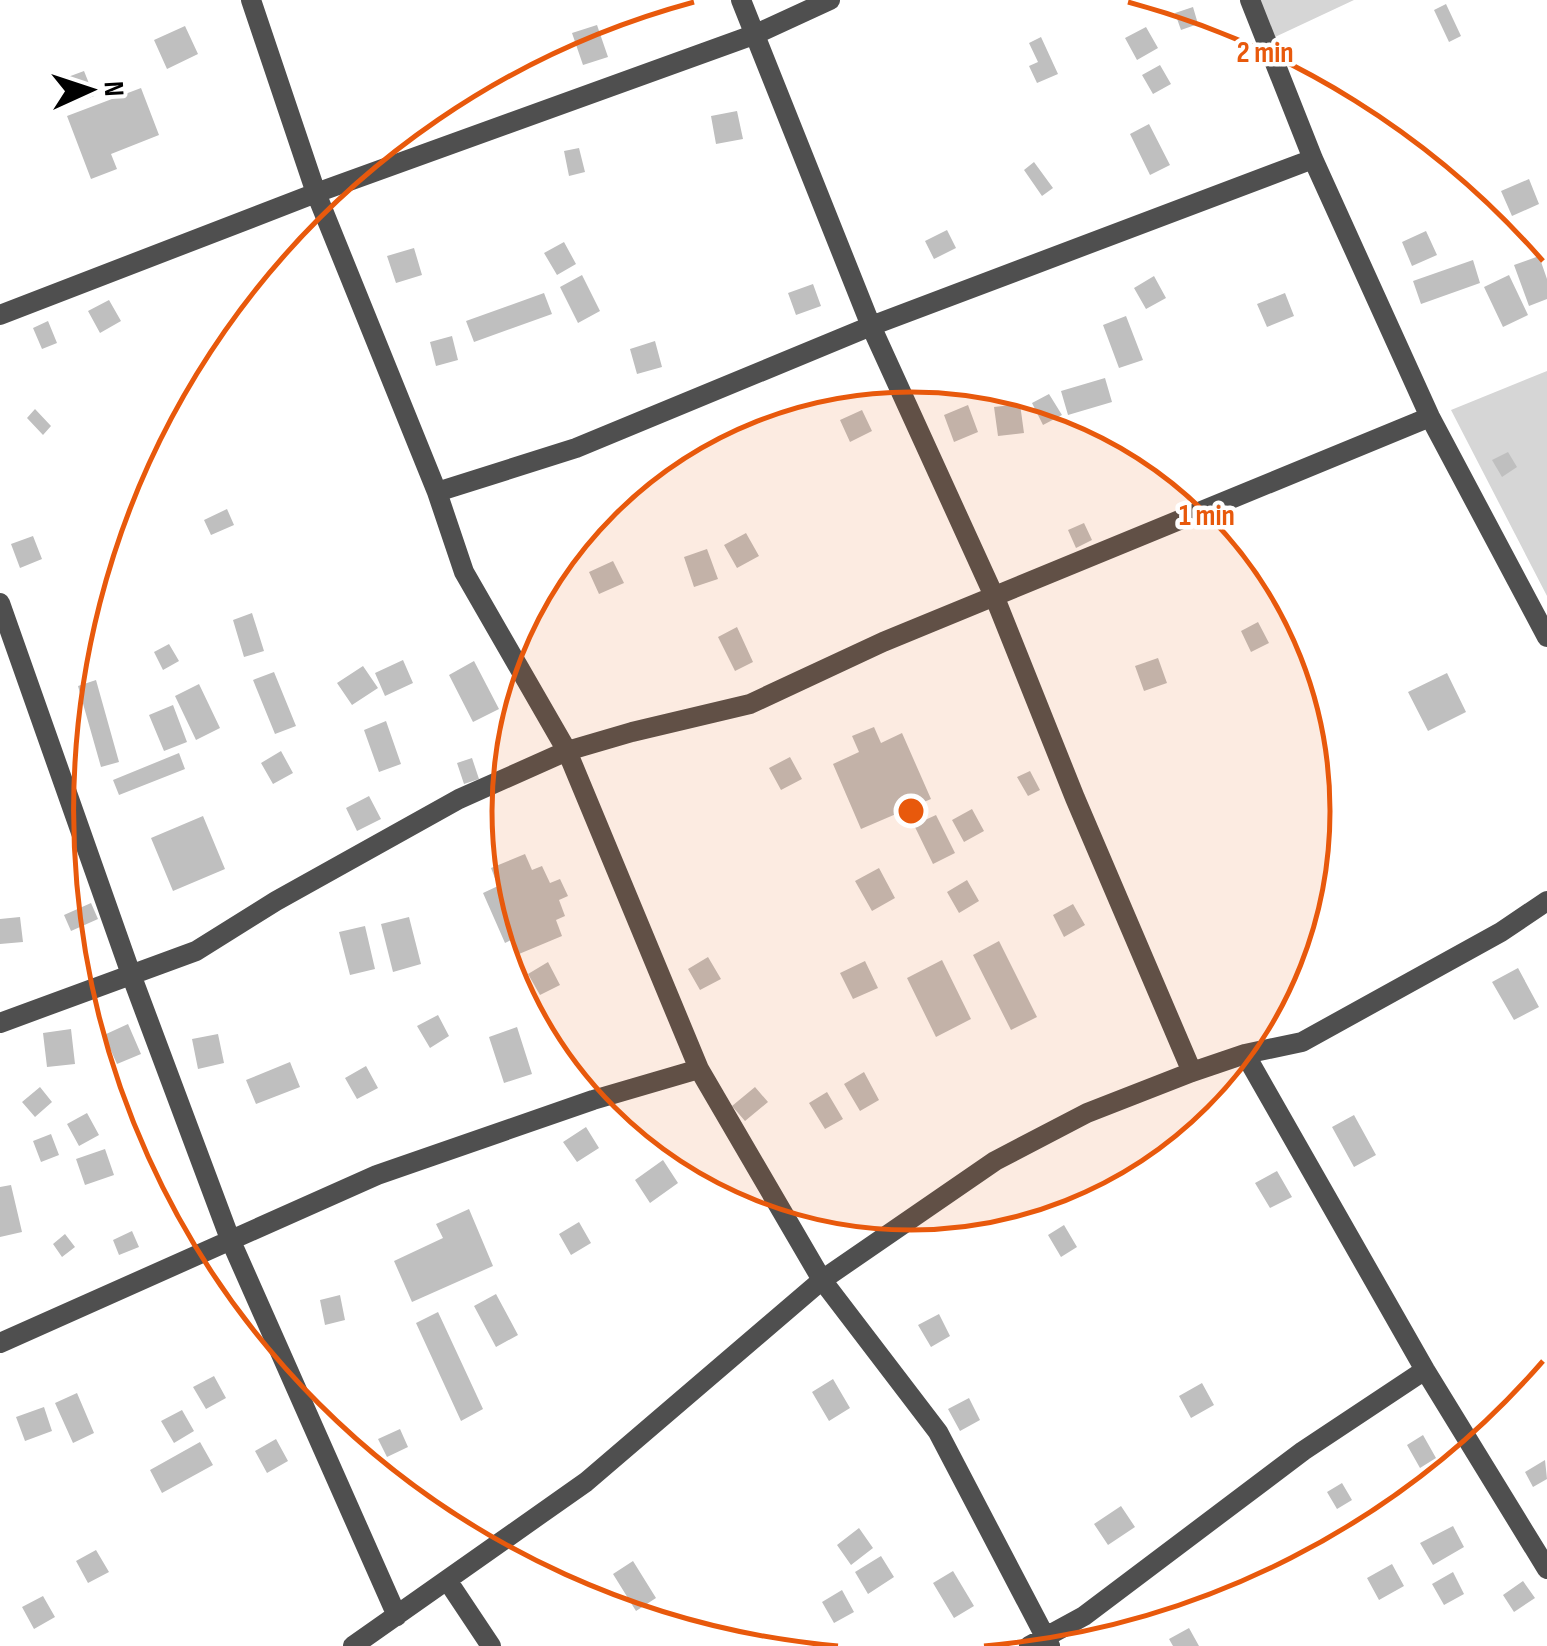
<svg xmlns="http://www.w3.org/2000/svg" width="1547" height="1646" font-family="'Sofia Sans Condensed',sans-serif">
	<rect width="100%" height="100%" fill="#fff"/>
	<path fill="#d6d6d6" d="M1257,0H1354L1275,37Z
		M1547,371V596L1451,410Z"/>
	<path fill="#bfbfbf" d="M1446,4L1461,36L1449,42L1434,10Z
		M1193,7L1198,24L1181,30L1175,13Z
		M597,25L608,57L583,65L572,33Z
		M185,26L198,54L167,69L154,40Z
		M1146,27L1158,48L1137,60L1125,38Z
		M1041,37L1058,74L1037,83L1029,66L1038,62L1029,43Z
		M1160,65L1171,84L1153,94L1142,75Z
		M84,71L94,96L66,107L57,81Z
		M141,88L159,135L111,154L117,169L91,179L67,116Z
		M737,111L743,139L716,144L711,116Z
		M1149,124L1170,165L1150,175L1130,134Z
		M579,148L585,172L569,176L564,151Z
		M1034,162L1053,188L1042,196L1024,170Z
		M1529,179L1539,204L1512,216L1501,191Z
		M947,230L956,248L934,259L925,241Z
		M1426,231L1437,255L1412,266L1402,242Z
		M564,242L576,264L557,275L544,253Z
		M414,248L422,275L396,283L387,256Z
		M1539,256L1547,279V299L1529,306L1514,265Z
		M1473,260L1480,283L1421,304L1413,281Z
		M582,275L600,311L578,323L560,287Z
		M1509,275L1528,315L1503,327L1484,287Z
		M1154,276L1166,298L1146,309L1134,288Z
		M813,284L821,306L796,315L788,293Z
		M544,293L552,314L474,342L466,321Z
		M1285,293L1294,316L1267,327L1257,304Z
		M109,300L121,321L100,333L88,311Z
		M1126,316L1143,360L1119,368L1103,325Z
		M48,321L57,343L42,349L33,328Z
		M452,336L458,360L436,366L430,342Z
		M655,341L662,367L637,374L630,349Z
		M1105,378L1112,402L1068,415L1061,391Z
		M1049,394L1062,415L1043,425L1032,403Z
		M1020,404L1024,433L998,436L994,407Z
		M968,405L978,432L954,442L944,415Z
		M35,409L51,426L43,435L27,418Z
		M862,410L872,431L850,442L840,420Z
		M1508,452L1517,467L1502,477L1492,460Z
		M227,509L234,525L211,535L204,520Z
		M1084,523L1092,540L1076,548L1068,530Z
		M746,533L759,556L737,568L724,545Z
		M33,536L42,559L20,568L11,544Z
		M707,549L718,579L694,587L684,557Z
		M613,561L624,583L599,594L589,572Z
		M252,613L264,651L244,657L233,620Z
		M1258,622L1269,643L1251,652L1241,631Z
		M737,627L753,662L735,671L718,637Z
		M169,644L179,661L163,670L154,652Z
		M1158,658L1167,683L1144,691L1135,666Z
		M403,660L413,683L385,696L375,673Z
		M474,661L499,709L473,722L449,675Z
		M363,666L378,688L352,705L337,683Z
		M274,672L296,726L275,734L253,680Z
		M1447,673L1466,712L1428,731L1408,692Z
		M96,680L119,762L101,767L78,686Z
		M199,684L220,728L196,740L175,696Z
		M173,705L187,742L164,751L149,715Z
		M386,721L401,764L379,772L364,730Z
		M874,727L881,743L902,733L931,799L861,829L833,764L859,752L852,736Z
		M281,751L293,773L273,784L261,763Z
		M179,753L185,769L119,795L113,780Z
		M790,757L802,779L781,790L769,768Z
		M472,758L479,779L464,784L457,763Z
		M1030,771L1040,790L1028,796L1017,777Z
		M369,796L381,819L357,831L346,808Z
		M972,809L984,831L964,842L952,820Z
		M936,815L955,853L933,864L914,825Z
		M203,816L225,869L173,891L151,838Z
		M525,854L532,870L542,866L550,883L560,879L568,896L559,900L565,916L556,920L562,936L519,954L513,939L505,943L483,893L498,886L491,868Z
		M879,868L895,898L872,911L855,881Z
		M967,880L979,901L959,913L947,892Z
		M91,903L98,919L71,931L64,915Z
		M1073,904L1085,925L1064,937L1053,915Z
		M20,917L23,942L0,944V919Z
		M409,917L421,964L393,972L381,924Z
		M365,926L375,969L350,975L339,932Z
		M999,941L1037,1017L1011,1030L973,955Z
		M708,957L721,979L700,990L688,969Z
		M942,960L971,1019L936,1037L907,978Z
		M865,961L878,988L853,999L840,973Z
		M548,962L560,985L540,995L528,974Z
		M1518,968L1539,1007L1514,1020L1492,982Z
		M438,1015L449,1036L430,1048L417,1026Z
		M128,1024L141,1054L117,1064L104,1035Z
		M517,1027L532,1074L504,1083L489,1037Z
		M71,1029L75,1064L47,1067L43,1033Z
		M218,1034L224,1063L198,1069L192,1039Z
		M290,1062L300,1087L256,1104L246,1080Z
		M366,1066L378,1088L357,1099L345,1078Z
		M864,1072L879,1100L860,1111L844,1084Z
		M40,1087L52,1102L35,1117L22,1102Z
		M755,1087L768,1102L745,1121L732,1106Z
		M827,1092L843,1119L825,1129L809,1103Z
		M87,1113L99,1135L79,1146L67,1124Z
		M1354,1115L1376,1155L1354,1167L1332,1127Z
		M586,1127L599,1148L577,1162L563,1142Z
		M51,1134L59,1155L41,1162L33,1141Z
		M105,1149L114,1175L85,1185L76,1159Z
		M663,1160L678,1183L650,1203L635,1180Z
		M1277,1171L1292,1197L1270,1208L1255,1183Z
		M11,1185L22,1232L0,1237V1187Z
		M469,1209L493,1266L412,1302L394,1261L443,1238L436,1224Z
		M579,1222L591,1243L571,1255L559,1234Z
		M1064,1225L1077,1247L1061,1257L1048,1235Z
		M132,1231L139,1247L119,1255L113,1240Z
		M65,1234L75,1247L62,1257L53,1244Z
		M496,1294L518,1335L496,1347L474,1306Z
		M340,1295L345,1320L325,1325L320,1300Z
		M438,1312L483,1409L461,1421L416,1323Z
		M939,1314L950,1336L931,1347L918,1325Z
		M214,1376L226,1398L206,1409L193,1387Z
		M833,1379L850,1408L829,1421L812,1392Z
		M1202,1383L1214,1405L1191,1418L1179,1396Z
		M77,1393L94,1433L73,1443L55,1403Z
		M969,1398L980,1420L960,1431L948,1409Z
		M44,1407L52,1431L25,1441L16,1417Z
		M182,1410L194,1431L174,1443L161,1421Z
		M400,1429L408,1447L387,1457L378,1439Z
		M1423,1435L1436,1458L1420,1468L1407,1445Z
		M276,1439L288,1461L267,1473L255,1451Z
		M200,1442L213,1465L162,1493L150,1470Z
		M1545,1460L1547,1479L1533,1487L1525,1472Z
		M1342,1483L1352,1500L1337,1509L1327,1492Z
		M1121,1506L1135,1527L1108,1545L1094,1524Z
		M1453,1526L1464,1547L1433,1565L1420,1543Z
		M859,1528L873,1548L851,1565L837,1545Z
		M96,1550L109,1572L88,1583L76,1561Z
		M881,1556L894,1577L868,1594L855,1572Z
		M633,1561L656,1598L636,1611L613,1574Z
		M1392,1564L1404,1586L1379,1600L1367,1578Z
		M953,1571L974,1606L954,1618L933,1583Z
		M1453,1572L1464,1594L1444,1605L1432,1584Z
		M1523,1581L1535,1598L1514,1612L1503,1595Z
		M842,1590L854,1612L834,1623L822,1602Z
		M43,1596L55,1617L34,1629L22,1607Z
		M1189,1628L1199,1646H1173L1169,1639Z"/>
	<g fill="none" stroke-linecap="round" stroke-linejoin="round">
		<path stroke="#4f4f4f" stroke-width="20" d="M251,0L316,193L437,492L464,572L567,751L699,1069L822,1280L938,1432L1050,1646
			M741,0L871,326L995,598L1075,798L1192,1072
			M1250,0L1313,159L1430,417L1547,637
			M0,315L316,193L756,34L830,0
			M437,492L576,448L871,326L1313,159
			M0,603L132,977L230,1239L397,1616
			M0,1023L196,951L276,901L459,799L567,751L632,732L750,704L883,642L1430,417
			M1245,1054L1425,1370L1547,1569
			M0,1343L377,1175L593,1100L699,1069
			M447,1580L491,1646
			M353,1646L586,1482L822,1280L995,1161L1087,1113L1192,1072L1245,1054L1302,1042L1501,932L1547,901
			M1029,1646L1084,1616L1303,1451L1425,1370"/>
	</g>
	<circle cx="911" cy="811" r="419" fill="#e8590c" fill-opacity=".12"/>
	<g fill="none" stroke="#e8590c" stroke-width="5">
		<circle cx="911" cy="811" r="419"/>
		<path d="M1543 1361A838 838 0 0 1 984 1646M838 1646A838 838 0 0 1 694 2M1128 2A838 838 0 0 1 1543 261"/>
	</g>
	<circle cx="911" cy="811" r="15" fill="#e8590c" stroke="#fff" stroke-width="5"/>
	<g font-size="30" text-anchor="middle" font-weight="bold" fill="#e8590c" stroke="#fff" stroke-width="9" stroke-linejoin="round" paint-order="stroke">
		<text x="1265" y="62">2 min</text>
		<text x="1207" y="525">1 min</text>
	</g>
	<g transform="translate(90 90) rotate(87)" stroke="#ffffff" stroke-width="8" paint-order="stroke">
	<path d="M0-8L18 38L0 25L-18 38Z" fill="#000000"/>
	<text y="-15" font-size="28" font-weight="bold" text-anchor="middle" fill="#000000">N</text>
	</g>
</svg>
